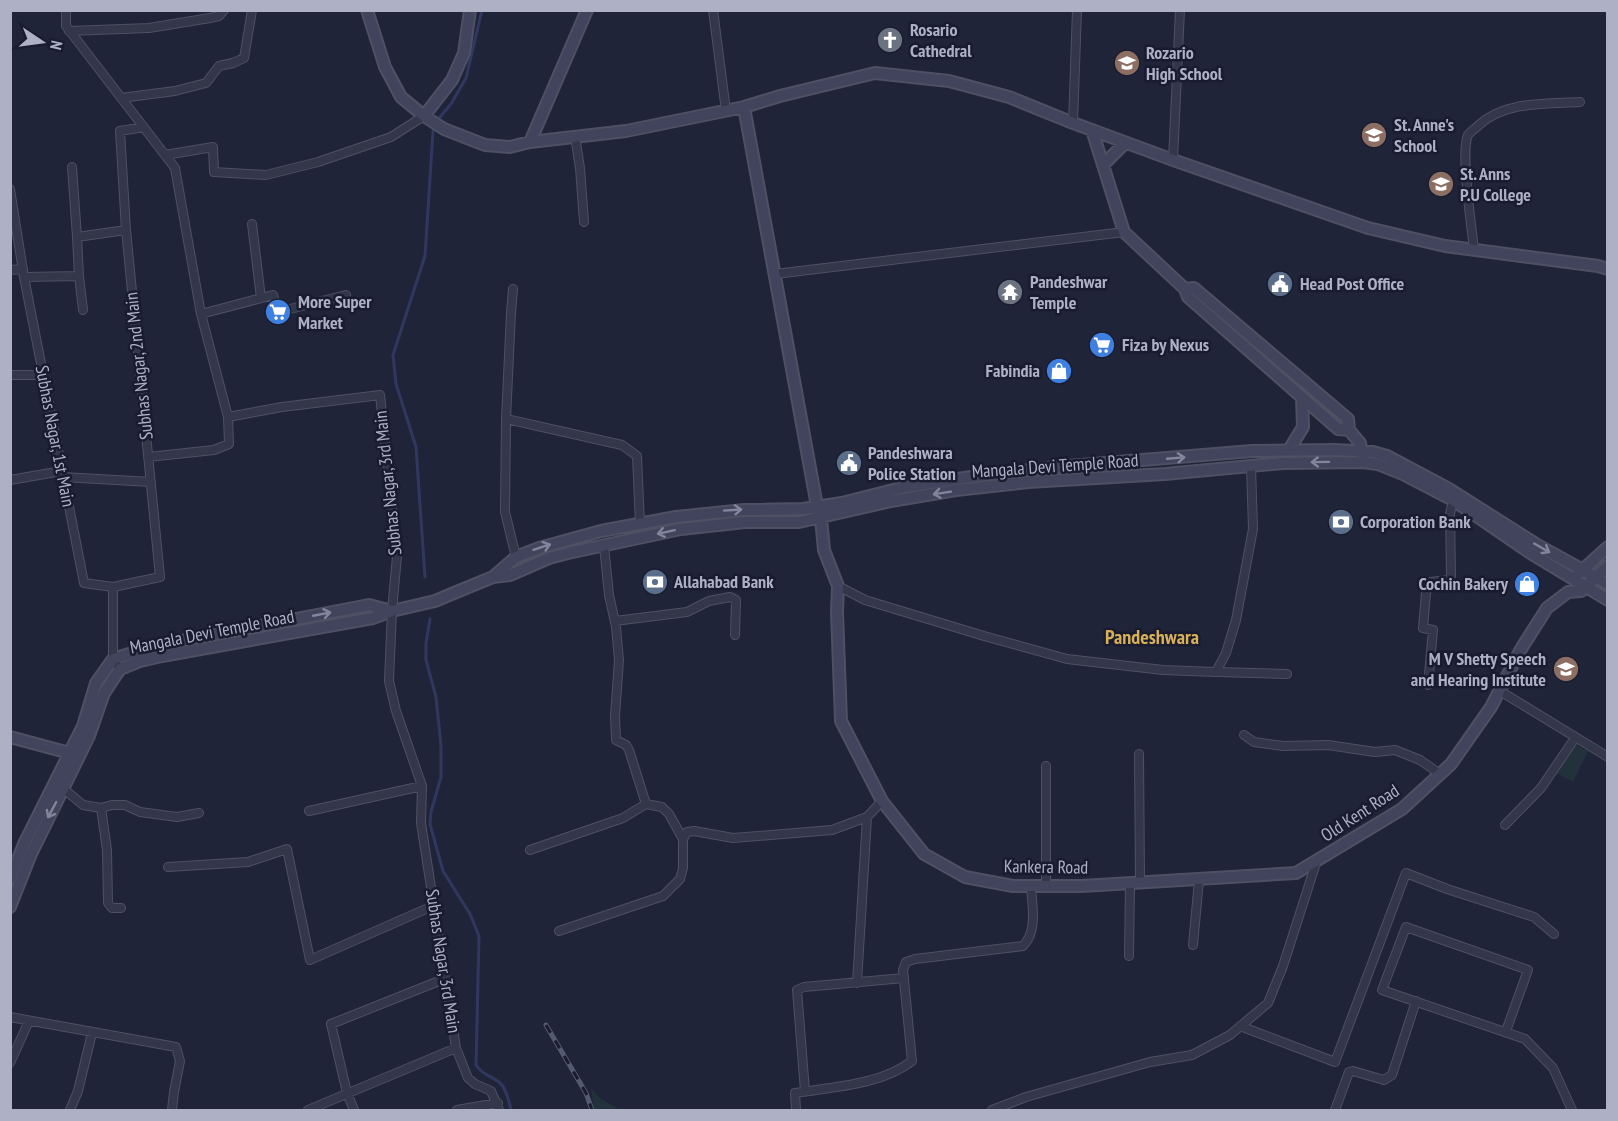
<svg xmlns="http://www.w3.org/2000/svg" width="1618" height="1121" font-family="'PT Sans Narrow',sans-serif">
	<rect width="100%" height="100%" fill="#202439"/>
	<path fill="#22313a" d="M1573,743L1588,751L1573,782L1556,773Z
		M591,1088L600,1098L620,1110H594Z"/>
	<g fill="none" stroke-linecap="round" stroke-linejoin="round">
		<path stroke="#31385f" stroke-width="3" d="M440,117L451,104L466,78L482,10
			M425,577L416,447L396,384L393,355L425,256L433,131
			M430,619L426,643V660L436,697L441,746V777L431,812L430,824L443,871L470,914L479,936L476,1065C482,1075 492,1076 500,1083C507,1089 509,1102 511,1110"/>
		<g stroke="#4e5164" stroke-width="10">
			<path id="street" d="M66,10V26L175,168L201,314L228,417L282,407L380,395L397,556L392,611L389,681L396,711L422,786L421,823L456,1048L468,1078L475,1084L491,1091L499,1110
				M713,10L726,111
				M69,31L149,28L210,18L219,16L224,10
				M121,98L175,91L206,83L219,66L233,63L244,58L252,10
				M1073,123L1077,10
				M575,136L580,168L584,222
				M165,155L213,147L214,172L266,175L318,162L391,137L424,116
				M1173,160L1180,10
				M72,167L77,237
				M10,189L24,277L84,583L113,587V659L120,669
				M252,224L261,298
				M1474,250C1472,228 1460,152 1468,135C1470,132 1476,128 1479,125C1505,101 1546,104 1580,102
				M10,270L23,269
				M775,274L1124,232
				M79,276L83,310
				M24,277L79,276L77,237L126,230
				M513,289L511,313L506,419L505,512L516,557
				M201,314L273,295L278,312L346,295
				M10,375H43
				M506,419L622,445L637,456L640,524
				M148,457L214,450L229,444L228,417
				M63,477L151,482
				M10,480L62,471
				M604,546L609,595L616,627L619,660L615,716L616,740L626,745L629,750L646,804L662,807L669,814L683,839
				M838,586L865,600L984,636L1067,659L1163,670L1216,672L1226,653L1236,620L1253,529L1251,466
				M113,587L160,577L126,230L120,131L144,127
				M615,621L687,612L709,601L730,597L736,600L735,635
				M1216,672L1287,674
				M1428,685L1433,630L1423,628L1426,593L1430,582L1448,580L1451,576L1450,514L1453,500
				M1500,691L1608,757
				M1244,735L1254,742L1283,746L1328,745L1375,752L1395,750L1420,760L1440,774
				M1139,754L1140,883
				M1046,766V886
				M64,789L83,805L101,808L112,805H125L140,812L177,817L199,813
				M101,808L107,850L108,903L112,908H121
				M309,811L422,786
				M1505,825L1541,788L1575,738
				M530,850L623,818L646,804
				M168,867L248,862L287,849L310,960L435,905
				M559,931L663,896L680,879L683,868V839L687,832L694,831L733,838L832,830L867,817L882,801
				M1193,945L1199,880
				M1129,956L1130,883
				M857,983L867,817
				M10,1017L176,1047L180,1061L174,1092L172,1110
				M1240,1026L1335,1062L1406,873L1447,889L1534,917L1554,934
				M1506,1031L1528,970L1406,927L1382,990L1525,1039L1553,1068L1572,1110
				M10,1063L29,1021
				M805,1091L797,990L804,987L904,978
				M70,1110L78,1091L92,1033
				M308,1110L456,1048
				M354,1110L347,1093L331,1024L444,979
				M457,1110L498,1103
				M796,1110L795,1093C833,1087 881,1085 912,1061L903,970L906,962L915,959L1023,946C1038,931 1032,905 1031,886
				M992,1110L1026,1097L1150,1062L1192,1055L1230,1035L1268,1003L1283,966L1317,860
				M1335,1110L1349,1072L1353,1071L1384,1080L1392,1075L1416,1001"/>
		</g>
		<g stroke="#4e5164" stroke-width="14">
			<path id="secondary" d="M367,10L385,67L401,97L424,116L444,129L485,145L510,147L530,142L626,131L744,107L780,96L875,73L949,81L1009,97L1073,123L1173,160L1368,228L1445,246L1598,266L1608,269
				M744,107L817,506L821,518L824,550L838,586L837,612L841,721L882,801L924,854L965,877L1013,886H1082L1296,873L1402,809L1451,764L1491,707L1521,649L1547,608L1568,592
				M424,116L452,80L464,53L470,10
				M1092,130L1124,232L1185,289
				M530,142L587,10
				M1103,165L1125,143
				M1194,288L1348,419L1349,430L1338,429L1188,297L1185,289Z
				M1349,430L1360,443L1362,455
				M1289,450L1303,427L1302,398
				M1578,574L1608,547
				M493,577L510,575L549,558L568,553L681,529L745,522H799L891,501L956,490L1028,482L1165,474L1283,463L1362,462L1378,464L1403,474L1453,500L1532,554L1608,600
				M1568,592L1581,591L1608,566
				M10,737L77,755
				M10,879L24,844L83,726L96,683L113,659L155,646L369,605L392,611
				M10,907L31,854L89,736L104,693L120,669L140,661L162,656L373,618L392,611L435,601L454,593L493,577L516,557L539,548L601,531L676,517L744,510L803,509L842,503L905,487L971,477L1056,467L1252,451L1334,450L1373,452L1387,456L1449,489L1539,546L1608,584"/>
		</g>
		<use href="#street" stroke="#333749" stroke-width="8"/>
		<use href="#secondary" stroke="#41445c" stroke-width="10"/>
		<g stroke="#555971" stroke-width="5">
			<path id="rail" d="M546,1025L586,1093L592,1110"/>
		</g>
		<use href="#rail" stroke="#191c2e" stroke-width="3" stroke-dasharray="9" stroke-linecap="butt"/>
	</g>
	<defs><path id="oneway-shaft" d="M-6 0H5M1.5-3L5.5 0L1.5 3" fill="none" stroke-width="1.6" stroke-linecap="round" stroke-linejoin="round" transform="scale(1.5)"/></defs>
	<g stroke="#82859c">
		<use href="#oneway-shaft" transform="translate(1176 458) rotate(-5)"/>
		<use href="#oneway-shaft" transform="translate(1320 462) rotate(179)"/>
		<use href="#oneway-shaft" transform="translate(942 493) rotate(171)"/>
		<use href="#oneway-shaft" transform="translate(733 510) rotate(-4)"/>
		<use href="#oneway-shaft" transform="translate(666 532) rotate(168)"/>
		<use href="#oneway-shaft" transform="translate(542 547) rotate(-18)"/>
		<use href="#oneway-shaft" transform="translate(1542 548) rotate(30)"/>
		<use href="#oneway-shaft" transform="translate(322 614) rotate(-11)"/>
		<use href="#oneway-shaft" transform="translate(52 810) rotate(118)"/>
	</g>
	<defs>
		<g id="church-disc" transform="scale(1.35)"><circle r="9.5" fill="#6b7280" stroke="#191c2e"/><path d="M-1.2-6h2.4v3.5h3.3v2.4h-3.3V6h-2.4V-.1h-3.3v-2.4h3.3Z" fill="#fff"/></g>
		<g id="school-disc" transform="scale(1.35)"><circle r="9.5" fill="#8d6e63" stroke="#191c2e"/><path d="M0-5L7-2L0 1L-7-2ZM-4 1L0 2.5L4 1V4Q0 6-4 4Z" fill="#fff"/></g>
		<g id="university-disc" transform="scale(1.35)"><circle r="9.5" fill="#8d6e63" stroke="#191c2e"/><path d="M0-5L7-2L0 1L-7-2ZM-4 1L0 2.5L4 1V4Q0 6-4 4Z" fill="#fff"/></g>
		<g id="civic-disc" transform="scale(1.35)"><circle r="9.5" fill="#5c6f8a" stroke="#191c2e"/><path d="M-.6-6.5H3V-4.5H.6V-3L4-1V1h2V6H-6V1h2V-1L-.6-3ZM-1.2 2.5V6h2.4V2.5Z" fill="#fff"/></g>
		<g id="temple-disc" transform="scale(1.35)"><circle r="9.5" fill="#6b7280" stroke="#191c2e"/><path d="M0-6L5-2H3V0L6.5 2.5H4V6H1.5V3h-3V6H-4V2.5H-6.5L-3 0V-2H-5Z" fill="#fff"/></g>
		<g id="supermarket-disc" transform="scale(1.35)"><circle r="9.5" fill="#3f7fe0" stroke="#191c2e"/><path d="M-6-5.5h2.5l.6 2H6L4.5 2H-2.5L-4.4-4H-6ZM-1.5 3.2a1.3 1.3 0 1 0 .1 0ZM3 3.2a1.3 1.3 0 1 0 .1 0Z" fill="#fff"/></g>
		<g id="shop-disc" transform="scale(1.35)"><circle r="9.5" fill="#3f7fe0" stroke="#191c2e"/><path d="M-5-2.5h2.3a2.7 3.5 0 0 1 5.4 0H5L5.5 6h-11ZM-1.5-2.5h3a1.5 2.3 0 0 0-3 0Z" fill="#fff"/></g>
		<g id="bank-disc" transform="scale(1.35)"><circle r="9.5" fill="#5c6f8a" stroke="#191c2e"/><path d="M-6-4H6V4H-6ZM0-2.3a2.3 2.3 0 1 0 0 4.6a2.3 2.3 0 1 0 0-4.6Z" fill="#fff"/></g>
	</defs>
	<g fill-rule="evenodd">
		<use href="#church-disc" x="890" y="40"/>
		<use href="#school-disc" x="1127" y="63"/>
		<use href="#school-disc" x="1374" y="135"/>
		<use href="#university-disc" x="1441" y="184"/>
		<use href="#civic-disc" x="1280" y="284"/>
		<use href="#temple-disc" x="1010" y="292"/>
		<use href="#supermarket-disc" x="278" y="312"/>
		<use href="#supermarket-disc" x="1102" y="345"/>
		<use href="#shop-disc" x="1059" y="371"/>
		<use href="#civic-disc" x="849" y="463"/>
		<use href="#bank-disc" x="1341" y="522"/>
		<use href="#bank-disc" x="655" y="582"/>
		<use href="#shop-disc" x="1527" y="584"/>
		<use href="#university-disc" x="1566" y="669"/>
	</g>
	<g text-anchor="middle" stroke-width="5" stroke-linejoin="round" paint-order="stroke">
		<g font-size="18" font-weight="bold" fill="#aeb1c6" stroke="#191c2e" text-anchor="start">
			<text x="910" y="36">Rosario<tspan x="910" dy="21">Cathedral</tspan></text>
			<text x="1146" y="59">Rozario<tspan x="1146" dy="21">High School</tspan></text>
			<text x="1394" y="131">St. Anne's<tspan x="1394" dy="21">School</tspan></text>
			<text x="1460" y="180">St. Anns<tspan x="1460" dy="21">P.U College</tspan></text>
			<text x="1030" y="288">Pandeshwar<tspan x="1030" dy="21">Temple</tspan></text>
			<text x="1300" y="290">Head Post Office</text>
			<text x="298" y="308">More Super<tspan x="298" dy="21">Market</tspan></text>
			<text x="1122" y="351">Fiza by Nexus</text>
			<text x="1040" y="377" text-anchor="end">Fabindia</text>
			<text x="868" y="459">Pandeshwara<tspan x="868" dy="21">Police Station</tspan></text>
			<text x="1360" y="528">Corporation Bank</text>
			<text x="674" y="588">Allahabad Bank</text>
			<text x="1508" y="590" text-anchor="end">Cochin Bakery</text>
			<text x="1546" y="665" text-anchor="end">M V Shetty Speech<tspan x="1546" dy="21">and Hearing Institute</tspan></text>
		</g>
		<g font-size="18" fill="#aeb1c6" stroke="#191c2e">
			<text transform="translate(139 366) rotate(-96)" y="6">Subhas Nagar, 2nd Main</text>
			<text transform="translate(55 436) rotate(79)" y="6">Subhas Nagar, 1st Main</text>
			<text transform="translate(1055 466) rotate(-4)" y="6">Mangala Devi Temple Road</text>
			<text transform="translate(388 483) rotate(-96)" y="6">Subhas Nagar, 3rd Main</text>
			<text transform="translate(212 632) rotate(-11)" y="6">Mangala Devi Temple Road</text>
			<text transform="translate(1360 813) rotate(-33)" y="6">Old Kent Road</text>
			<text transform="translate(1046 867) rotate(1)" y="6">Kankera Road</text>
			<text transform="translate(443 961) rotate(81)" y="6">Subhas Nagar, 3rd Main</text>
		</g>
		<g font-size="20" font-weight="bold" fill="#d7b058" stroke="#191c2e">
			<text x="1152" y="644">Pandeshwara</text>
		</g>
	</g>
	<rect width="1618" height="1121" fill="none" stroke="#aeb1c6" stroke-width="24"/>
	<g transform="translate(42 42) rotate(103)" stroke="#191c2e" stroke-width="4.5" paint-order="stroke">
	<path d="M0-4.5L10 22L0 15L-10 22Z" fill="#aeb1c6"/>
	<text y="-9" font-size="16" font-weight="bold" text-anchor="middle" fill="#aeb1c6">N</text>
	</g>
</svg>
